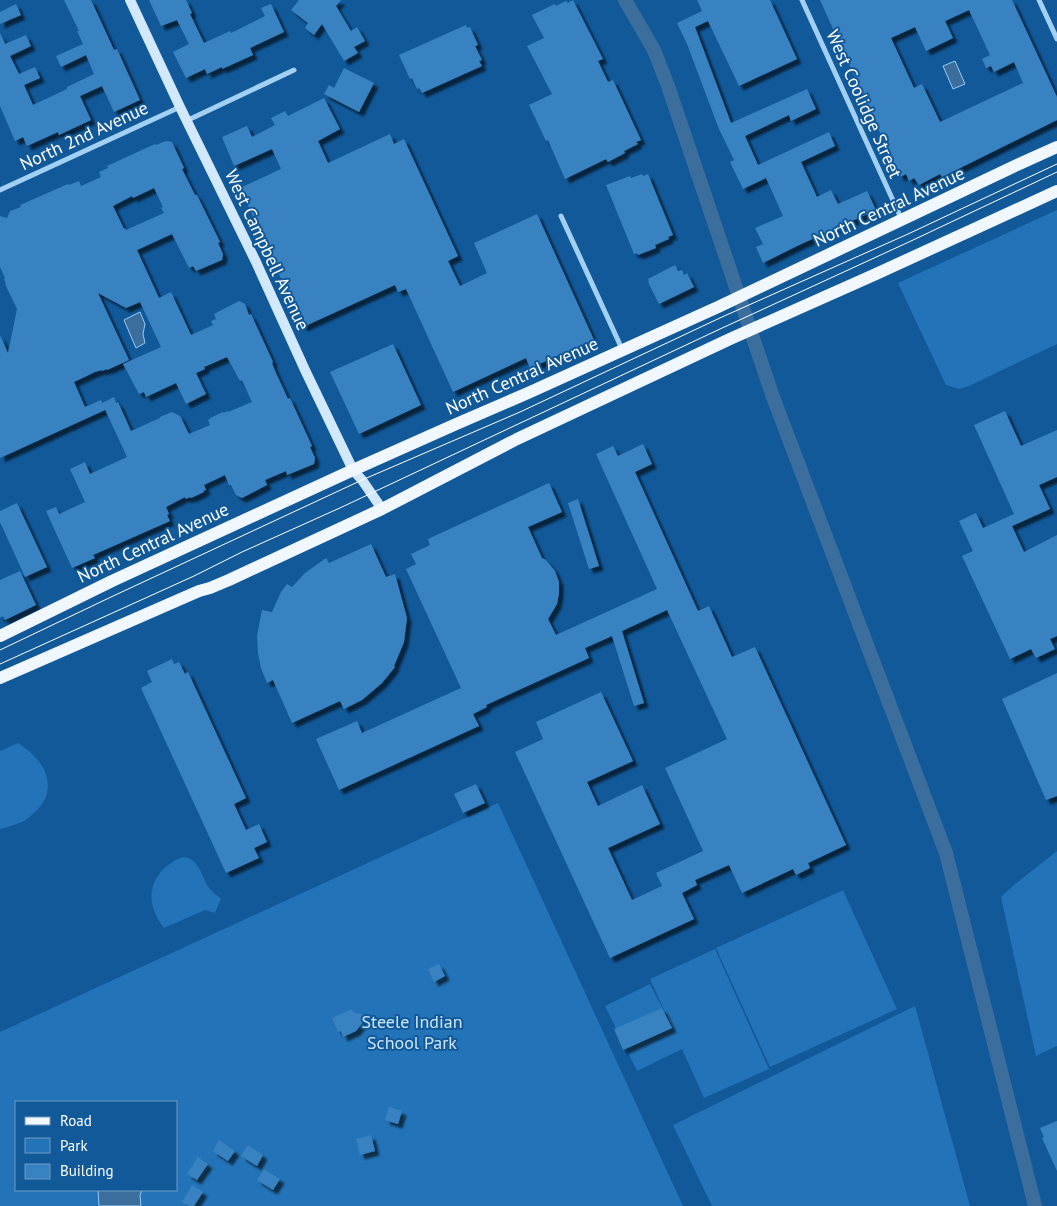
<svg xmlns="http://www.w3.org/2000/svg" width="1057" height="1206" font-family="'PT Sans',sans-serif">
	<defs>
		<filter id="shadow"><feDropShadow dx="4.5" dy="4.5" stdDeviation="1" flood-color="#0009"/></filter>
	</defs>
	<rect width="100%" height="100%" fill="#115999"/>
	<path fill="#2373b8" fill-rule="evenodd" d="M1057,210V344L969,386L959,389L946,385L898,283Z
		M18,743C23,747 29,750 33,755C48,769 54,790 40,807C35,812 29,819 22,822C15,825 7,827 0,829V751Z
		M498,803L683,1206H0V1032ZM16,1102H176V1190H16Z
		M1057,851V1046L1036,1056L1001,897L1015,884Z
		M182,857C199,857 201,876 209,888C212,892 217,895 221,899L215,913L205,910L164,928C142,900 150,871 182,857Z
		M843,890L897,1009L770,1067L716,948Z
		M715,949L769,1069L704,1098L682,1049L637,1071L605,1006L650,984L670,1023L650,979Z
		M915,1006L970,1206H712L673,1125Z"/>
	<path fill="#3c6e9d" stroke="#94cbf8" d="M955,61L965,84L953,89L943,66Z
		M140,312L145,324L143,334L145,343L136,348L124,320Z
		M98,1190H142L140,1195L141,1206H99Z"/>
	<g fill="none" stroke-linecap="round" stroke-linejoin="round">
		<path stroke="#3c6e9d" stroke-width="14" d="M625,0L654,50L668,86L773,397L946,853L1035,1206"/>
	</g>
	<path fill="#3982c1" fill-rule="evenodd" filter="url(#shadow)" d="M64,0H91L114,50L117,49L140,100L114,112L102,86L80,96L91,120L59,135L58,132L27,146L23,137L15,141L0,106V33L5,44L26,35L31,46L10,56L19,74L35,67L40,78L24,85L33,105L67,89V87L94,74L86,55L61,67L56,56L83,44L77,31H79Z
		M149,0H186L192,13L190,14L204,43L230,31L231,33L265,16L261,8L271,4L284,32L250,48L253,55L222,69V67L207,74L205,69L186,78L173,52L189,44L177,20L161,26Z
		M299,0H341L336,6L351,31L357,27L365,41L354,47L358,53L344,61L322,24L314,35L305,28L308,23L291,10Z
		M573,0L603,59L598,61L607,80L608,82L613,80L641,140L636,142L638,144L624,151L625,153L608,162L606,159L565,179L548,140L546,141L529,105L552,94L527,46L544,38L532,15L555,4L556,6L566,1L568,3Z
		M697,0H770L797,59L739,86L708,21L695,27L731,123L807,89L816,109L791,121L789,115L745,136L758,165L829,132L835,146L801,162L817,197L831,190L838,204L867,191L876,210L797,246L763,263L756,247L763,244L755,228L783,216L766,178L743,189L730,162L734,160L719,129L687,44L677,23L702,11Z
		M820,0H1012L1057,97V120L942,177L940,174L919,185L914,178L909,181L906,174L900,177ZM969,10L990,55L982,59L986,68L991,66L994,72L1014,62L1023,83L940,122L922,84L914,88L891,38L915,27L926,51L953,38L945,21Z
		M16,4L21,15L0,24V12Z
		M466,25L467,28L470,27L478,45L475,46L482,60L479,61L482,66L422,93L419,88L417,89L412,78L410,79L399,55Z
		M344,68L374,83L359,112L324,94L329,85L334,88Z
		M324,98L340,129L318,141L328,163L390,134L394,144L404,139L458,256L448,261L460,286L487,273L474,243L537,214L594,340L530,368L526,358L453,392L406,289L398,292L395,285L303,327L240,188L281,169L272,149L234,166L222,137L247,126L252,137L275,125L271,118L285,111L288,116Z
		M166,141L172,142L184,168L182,169L195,195H197L220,242L218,243L223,254L222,260L196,271L193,266L189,268L172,234L137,250L159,298L171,292L191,335L213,325L211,321L216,319L214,314L239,301L245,304L249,315L251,314L273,362L272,363L276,373L288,399L290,398L312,446L310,447L315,458L314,464L287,475L286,471L265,480L267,485L242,498L236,495L231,485H229L225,475L204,485L206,490L203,491L204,492L191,498L190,497L186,499L185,497L166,507L169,514L167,515L170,521L93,555L95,558L72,568L46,511L56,507L59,514L85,502L70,469L85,462L90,474L127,457L102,403L114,397L116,403L118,402L131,431L160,418V417L172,412L180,416L189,434L210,425L208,420L210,419V418L223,412V413L228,411V412L252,402L242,380L240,381L227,357L204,367L205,369L196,373L206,394L186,404L176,383L146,397L144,392L139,394L123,364L161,347L140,302L126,308L98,293L129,360L107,370V369L102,371V370L95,372L74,382L85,407L101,400L105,410L0,458V335L8,353L17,309L5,284H6L4,279L5,278L0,267V216L7,218L10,211L21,207L20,205L68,184L69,185L79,181L81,186L101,177L99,172L108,168L107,166L155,144L156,145ZM154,188L163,207L161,208L164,213L126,230L125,228L124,229L113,206L132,196L133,198Z
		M642,174L643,176L648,174L673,235L668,237L669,239L655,245L656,248L638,255L637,253L634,254L606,185L630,176L631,178Z
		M675,265L678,271L682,270L684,275L687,273L694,287L659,304L648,282L649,281L648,279Z
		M393,344L421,405L359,434L330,372Z
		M1005,411L1021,446L1057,430V477L1039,485L1050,509L1012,526L1024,552L1057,535V636L1050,639L1055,649L1036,658L1031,649L1010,659L962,556L973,551L959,521L976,513L983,528L1014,514L974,425Z
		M643,444L652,464L635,472L698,611L709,606L732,657L755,647L846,845L808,863L810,868L796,875L793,869L742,893L729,865L695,880L697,885L682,893L694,919L610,958L515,752L543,739L536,722L601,692L633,761L587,782L598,806L642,785L660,824L608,848L632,900L662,886L656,873L703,851L665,768L727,739L667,610L622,631L644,703L634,706L612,636L585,648L589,658L486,705L487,707L473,714L479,726L339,790L316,739L357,721L362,733L461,688L406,569L416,564L411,554L430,545L428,539L549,483L562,512L528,527L542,558L546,560L555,571L559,582V593L557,604L548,619L556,635L657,589L596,454L613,446L618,456Z
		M578,499L599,566L589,569L568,503Z
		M17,503L47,567L25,577L0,522V511Z
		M371,544L386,577L395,574L407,618L404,642L394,666L395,667L382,683L362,700L344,709L340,701L292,723L273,680L267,683L261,668L258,653L257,636L262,610L272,612L281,592L287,584L292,587L305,573L326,558L329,563Z
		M20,571L36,605L5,620L3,616L0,618V580Z
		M172,659L174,664L179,662L185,674L188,672L246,798L234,804L246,830L259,824L267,842L254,848L259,858L226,873L141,688L152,682L147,671Z
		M1057,673V796L1046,800L1002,699Z
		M476,784L485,803L463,813L454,794Z
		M439,964L445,976L434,982L428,969Z
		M662,1008L672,1028L623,1050L614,1029Z
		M352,1009L353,1012L368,1016L356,1031L343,1037L341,1031L338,1032L332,1018Z
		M389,1107L402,1111L398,1124L385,1120Z
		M1057,1121V1171L1042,1138L1044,1137L1040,1128Z
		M371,1135L375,1151L360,1155L356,1139Z
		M219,1140L235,1151L228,1161L213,1151Z
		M248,1145L263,1155L257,1166L241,1156Z
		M198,1157L208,1164L197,1180L187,1174Z
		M264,1169L280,1179L273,1190L257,1180Z
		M192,1185L203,1192L194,1206H189L182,1202Z"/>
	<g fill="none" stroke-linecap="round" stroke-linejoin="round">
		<path stroke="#a2cff4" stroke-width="5" d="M802,0L901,218
			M1039,0L1057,39
			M186,121L294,70
			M0,190L180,107
			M561,216L622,349"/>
		<path stroke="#d2e9fd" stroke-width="10" d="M130,0L180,107L256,262L305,370L353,470L362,480L382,509"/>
		<path stroke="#f0f7ff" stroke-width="12" d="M0,636L112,581L353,470L454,425L528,393L718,307L1017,165L1057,147
			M0,678L199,591L210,588L229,580L382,509L517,439L730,339L876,274L1057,191"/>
		<path stroke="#fff" stroke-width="1" d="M0,650L111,597L362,480L520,412L722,317L908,234L1057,164
			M0,664L194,576L242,552L342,507L720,329L911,241L1057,172"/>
	</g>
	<g text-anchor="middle" stroke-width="4" stroke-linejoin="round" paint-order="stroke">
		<g font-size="18" fill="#fff" stroke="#115999">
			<text transform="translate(864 104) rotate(66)" y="6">West Coolidge Street</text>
			<text transform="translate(84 136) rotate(-25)" y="6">North 2nd Avenue</text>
			<text transform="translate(889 207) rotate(-25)" y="6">North Central Avenue</text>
			<text transform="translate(267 250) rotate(65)" y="6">West Campbell Avenue</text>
			<text transform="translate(522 376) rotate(-24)" y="6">North Central Avenue</text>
			<text transform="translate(153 543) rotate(-25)" y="6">North Central Avenue</text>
		</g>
		<g font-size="18" fill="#cbe7fe" stroke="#115999">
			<text x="412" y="1028">Steele Indian<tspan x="412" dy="21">School Park</tspan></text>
		</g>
	</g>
	<rect x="15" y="1101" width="162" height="90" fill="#115999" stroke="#709bc2"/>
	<rect x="25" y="1117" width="25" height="8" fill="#f0f7ff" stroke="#709bc2"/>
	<text x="60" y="1126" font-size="15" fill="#ffffff">Road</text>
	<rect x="25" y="1138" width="25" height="15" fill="#2373b8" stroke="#709bc2"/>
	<text x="60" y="1151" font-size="15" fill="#ffffff">Park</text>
	<rect x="25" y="1164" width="25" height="15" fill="#3982c1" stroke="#709bc2"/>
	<text x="60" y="1176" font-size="15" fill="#ffffff">Building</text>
</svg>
